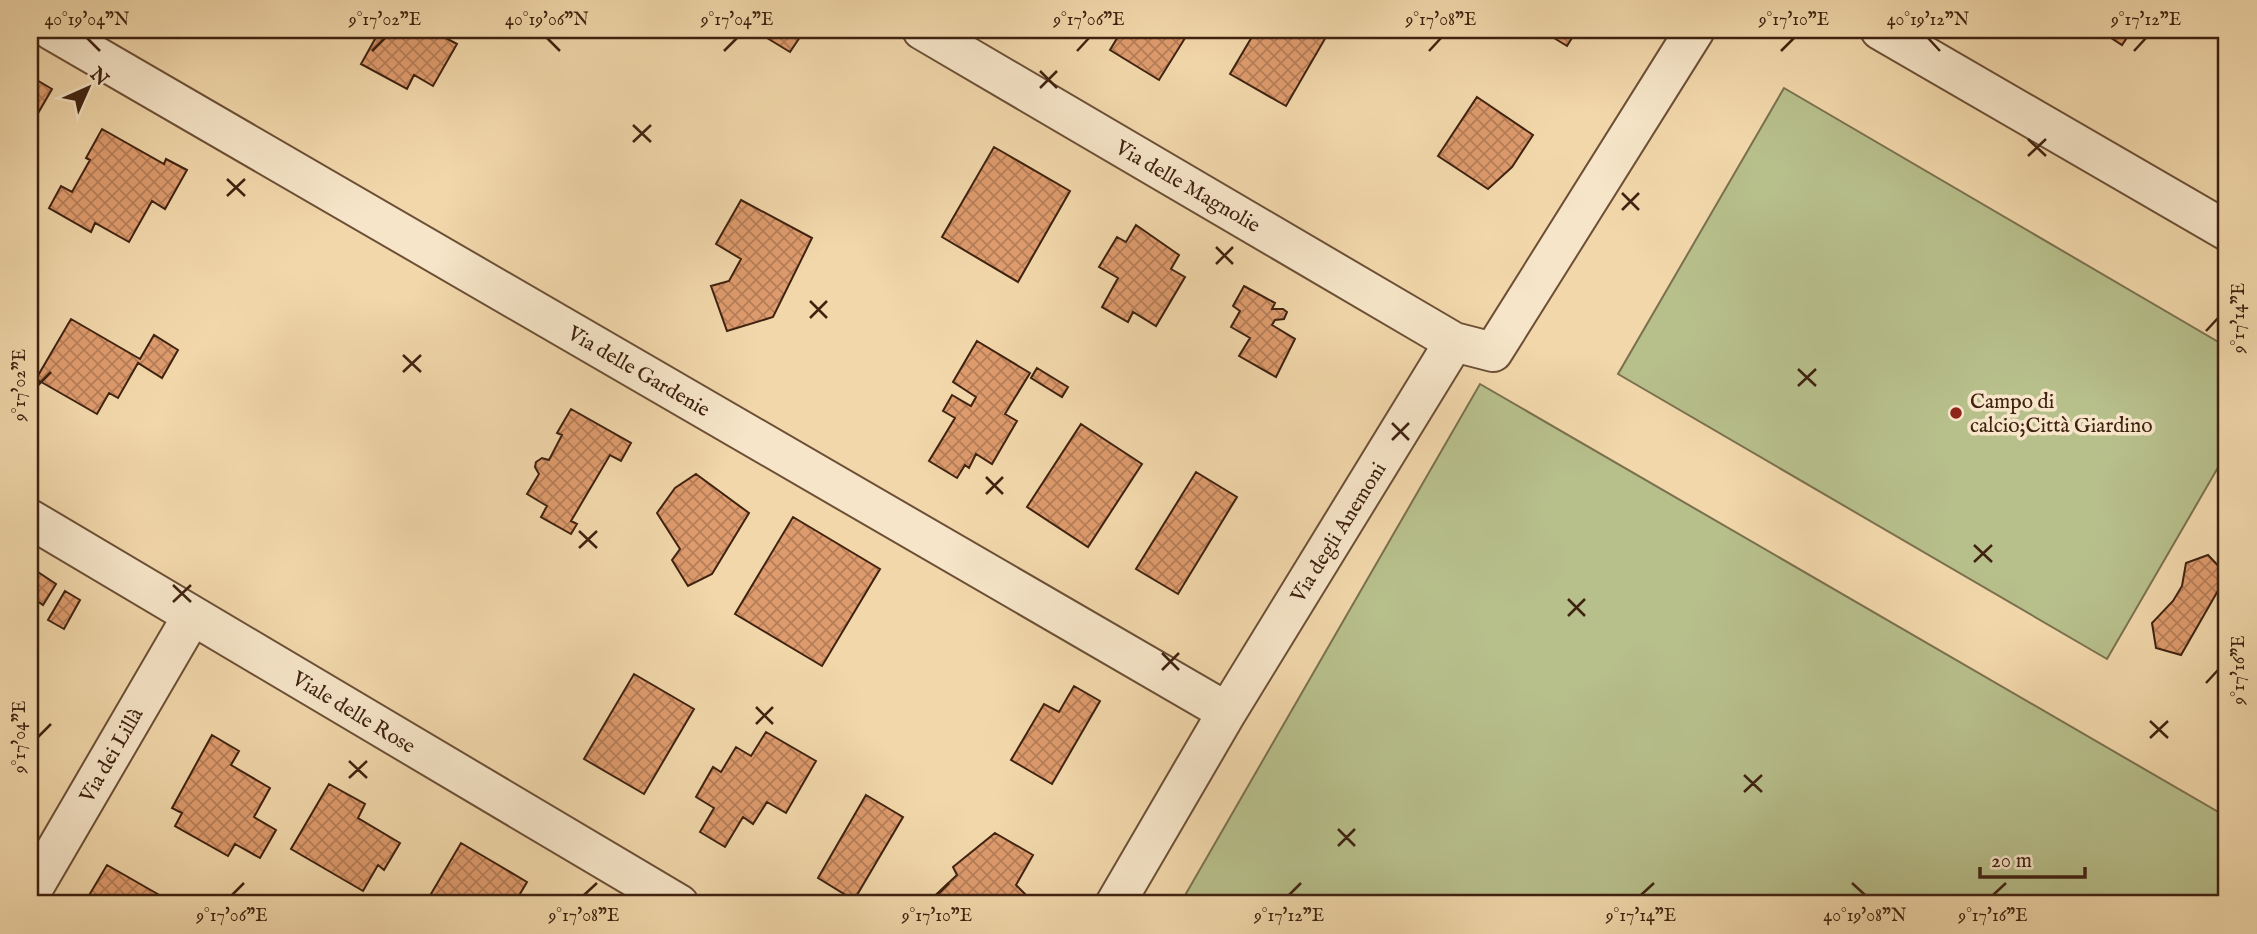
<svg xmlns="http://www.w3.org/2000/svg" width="2257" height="934" font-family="'IM FELL English',serif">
	<defs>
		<pattern id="building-cross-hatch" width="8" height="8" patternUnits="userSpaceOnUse" patternTransform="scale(1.75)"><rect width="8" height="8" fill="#de9b6d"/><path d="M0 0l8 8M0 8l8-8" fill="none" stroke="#b57e58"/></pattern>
	</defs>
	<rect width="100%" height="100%" fill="#f1d7aa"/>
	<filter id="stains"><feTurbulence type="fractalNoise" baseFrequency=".00286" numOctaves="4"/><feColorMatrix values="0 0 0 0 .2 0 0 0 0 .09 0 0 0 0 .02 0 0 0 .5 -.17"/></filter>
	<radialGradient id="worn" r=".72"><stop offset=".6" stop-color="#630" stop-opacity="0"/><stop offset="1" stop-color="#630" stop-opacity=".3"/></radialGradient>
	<path fill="#b7bf8b" stroke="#7b704e" stroke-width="2" d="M1784,88L2227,347V452L2107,659L1618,374Z
		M1480,384L2227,817V904H1180Z"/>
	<path fill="url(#building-cross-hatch)" stroke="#3f2210" stroke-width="2" d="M380,30H431L457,44L433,86L414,75L407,89L361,64Z
		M772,30H788L800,37L790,52L767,38Z
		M1122,30H1190L1159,80L1110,50Z
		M1256,30H1330L1286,106L1230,74Z
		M1541,30H1577L1567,46Z
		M2099,30H2132L2122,45Z
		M30,76L52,89L30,127Z
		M1477,97L1533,135L1512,167L1488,189L1438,156Z
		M102,129L164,164L166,159L187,170L165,209L152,201L129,242L95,223L91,232L49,208L61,186L72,192L90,160L86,158Z
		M994,147L1070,191L1018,282L942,237Z
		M741,200L812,238L773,317L727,331L711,286L729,281L741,259L716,244Z
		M1136,225L1179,255L1171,269L1185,277L1156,326L1133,312L1128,322L1102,307L1118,278L1099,267L1117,237L1126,242Z
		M1244,286L1275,303L1272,309H1283L1287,312L1284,319L1275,320L1272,325L1295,339L1276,377L1239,356L1250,338L1231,327L1240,311L1233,306Z
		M71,319L140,359L154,335L178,350L162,378L138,363L118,398L109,393L97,414L36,379Z
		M977,341L1030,373L1005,414L1017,421L992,464L976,454L969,468L965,465L957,478L929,461L955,418L943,411L952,395L971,406L976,397L953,382Z
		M1037,368L1068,387L1062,397L1031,378Z
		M571,409L631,443L621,461L610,455L571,521L577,524L571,534L541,517L547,506L527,494L539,474L535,467L536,462L542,458L549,460L562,435L557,433Z
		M1081,424L1142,464L1088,547L1027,507Z
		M1196,472L1237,497L1178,594L1136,569Z
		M696,474L749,513L712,574L688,586L672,560L680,549L657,513L675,488Z
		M793,517L880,569L822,666L735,614Z
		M2208,555L2227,575L2181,655L2156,648L2152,623L2173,601L2182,586L2186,563Z
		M38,572L56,584L43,605L30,596V584Z
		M65,591L80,600L64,629L48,620Z
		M634,674L694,709L644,794L584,759Z
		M1074,686L1100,701L1052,784L1011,760L1044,704L1059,712Z
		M766,732L816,761L786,813L767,802L753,824L743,817L725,847L700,832L714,808L696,797L713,767L721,772L736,747L751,756Z
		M212,735L239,751L231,765L270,788L254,817L276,830L260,858L235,844L228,856L175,826L182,813L172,808Z
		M329,784L365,804L358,818L400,843L384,870L378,865L363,891L291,849Z
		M866,795L903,817L854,900L818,878Z
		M995,833L1033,855L1016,885L1025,894L1014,904H926L957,875L953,867Z
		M461,843L527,882L514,904H425Z
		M107,865L175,904H101L88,897Z"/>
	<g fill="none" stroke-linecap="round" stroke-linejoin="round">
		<g stroke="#6c4f36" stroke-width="42">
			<path id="minor" d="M51,30L1227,712
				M922,30L1454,342
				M1880,30L2227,231
				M30,519L679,904
				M30,894L192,616
				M1115,904L1227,712L1454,342L1493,352L1695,30"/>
		</g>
		<use href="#minor" stroke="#f6e5c8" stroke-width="38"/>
	</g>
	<path fill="none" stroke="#3f2210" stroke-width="2.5" d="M87,38L100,51M547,38L560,51M1928,38L1940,51M372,51L385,38M724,51L737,38M1077,51L1089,38M1429,51L1441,38M1781,51L1794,38M2134,51L2146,38M1040,71L1057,88M1040,88L1057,71M633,125L651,142M2028,139L2046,156M633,142L651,125M2028,156L2046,139M227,179L245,196M1622,193L1639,210M227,196L245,179M1622,210L1639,193M1216,247L1233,264M1216,264L1233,247M810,301L827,318M810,318L827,301M2206,331L2218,318M403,355L421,372M1798,369L1816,386M403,372L421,355M38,385L51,372M1798,386L1816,369M1392,423L1409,440M1392,440L1409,423M986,477L1003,494M986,494L1003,477M579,531L597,548M1974,545L1992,562M579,548L597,531M1974,562L1992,545M173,585L191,602M1568,599L1585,616M173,602L191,585M1568,616L1585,599M1162,653L1179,670M1162,670L1179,653M2206,683L2218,670M756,707L773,724M2150,721L2168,738M756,724L773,707M38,737L51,724M2150,738L2168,721M349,761L367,778M1744,775L1762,792M349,778L367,761M1744,792L1762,775M1338,829L1355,846M1338,846L1355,829M1852,883L1865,895M232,895L244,883M584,895L597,883M937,895L949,883M1289,895L1301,883M1641,895L1654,883M1993,895L2006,883"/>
	<circle fill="#8f2418" stroke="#f6e5c8" stroke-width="2.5" cx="1956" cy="413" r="7"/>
	<g text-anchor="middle" stroke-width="7" stroke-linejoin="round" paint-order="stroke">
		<g font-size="21" fill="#3f2210" stroke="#f6e5c8">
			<text transform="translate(1188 186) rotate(30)" y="7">Via delle Magnolie</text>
			<text transform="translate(639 371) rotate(30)" y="7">Via delle Gardenie</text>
			<text transform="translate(1338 532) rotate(-58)" y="7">Via degli Anemoni</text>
			<text transform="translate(354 712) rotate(31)" y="7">Viale delle Rose</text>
			<text transform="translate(111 755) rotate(-60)" y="7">Via dei Lillà</text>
		</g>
		<g font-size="21" fill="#3f2210" stroke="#f6e5c8" text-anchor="start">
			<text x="1970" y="408">Campo di<tspan x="1970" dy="24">calcio;Città Giardino</tspan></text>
		</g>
	</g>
	<rect width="2257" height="934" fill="none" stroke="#f1d7aa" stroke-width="77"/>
	<g transform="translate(88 88) rotate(45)" stroke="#f6e5c8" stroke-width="5" paint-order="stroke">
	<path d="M0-5L12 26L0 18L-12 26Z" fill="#3f2210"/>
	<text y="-10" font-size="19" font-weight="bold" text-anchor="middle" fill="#3f2210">N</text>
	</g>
	<path d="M1980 867v10h105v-10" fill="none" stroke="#3f2210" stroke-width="3.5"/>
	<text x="1991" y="867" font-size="21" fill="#3f2210" stroke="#f6e5c8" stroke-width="5" paint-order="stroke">20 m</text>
	<rect x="38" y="38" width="2180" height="857" fill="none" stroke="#3f2210" stroke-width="2.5"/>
	<g font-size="18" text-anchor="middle" fill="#3f2210">
		<text x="87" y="25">40°19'04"N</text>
		<text x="385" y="25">9°17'02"E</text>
		<text x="547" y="25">40°19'06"N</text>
		<text x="737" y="25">9°17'04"E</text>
		<text x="1089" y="25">9°17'06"E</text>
		<text x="1441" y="25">9°17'08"E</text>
		<text x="1794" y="25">9°17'10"E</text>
		<text x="1928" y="25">40°19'12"N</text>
		<text x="2146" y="25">9°17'12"E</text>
		<text transform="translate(2238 318) rotate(-90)" y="6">9°17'14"E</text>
		<text transform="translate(19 385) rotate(-90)" y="6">9°17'02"E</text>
		<text transform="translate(2238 670) rotate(-90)" y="6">9°17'16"E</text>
		<text transform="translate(19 737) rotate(-90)" y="6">9°17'04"E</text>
		<text x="232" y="921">9°17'06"E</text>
		<text x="584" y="921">9°17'08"E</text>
		<text x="937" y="921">9°17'10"E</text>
		<text x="1289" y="921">9°17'12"E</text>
		<text x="1641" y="921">9°17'14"E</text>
		<text x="1865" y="921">40°19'08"N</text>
		<text x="1993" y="921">9°17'16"E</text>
	</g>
	<rect width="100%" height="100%" filter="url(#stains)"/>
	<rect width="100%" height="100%" fill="url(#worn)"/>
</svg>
